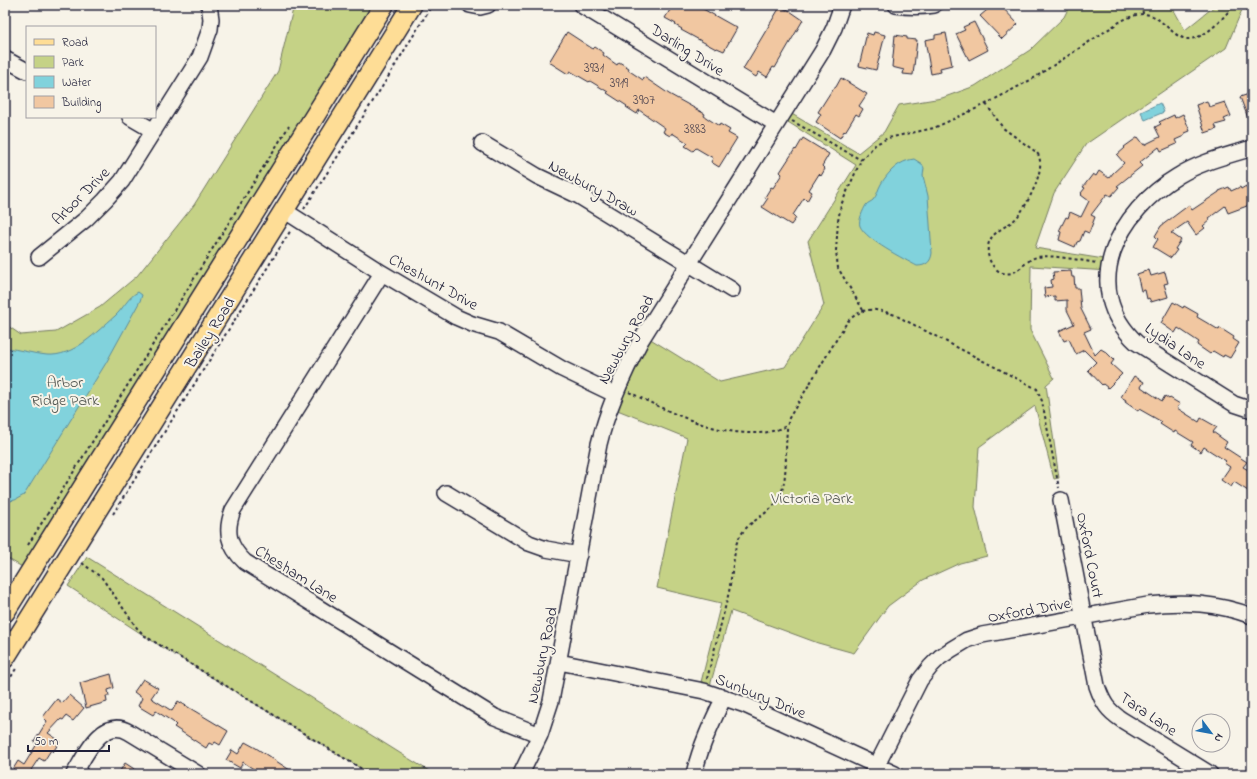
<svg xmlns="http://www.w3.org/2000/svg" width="1257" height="779" font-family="'Indie Flower',sans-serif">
	<rect width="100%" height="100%" fill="#f7f3e8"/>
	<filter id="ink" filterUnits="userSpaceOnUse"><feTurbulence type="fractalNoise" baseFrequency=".025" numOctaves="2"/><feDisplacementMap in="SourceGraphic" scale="8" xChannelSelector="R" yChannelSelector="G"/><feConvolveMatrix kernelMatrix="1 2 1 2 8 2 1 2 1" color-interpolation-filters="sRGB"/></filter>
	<g filter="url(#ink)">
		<path fill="#c5d286" stroke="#747a60" d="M293,5H375L24,568L5,557V324L21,335L56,332L100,307L137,276L194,205L278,71L293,9Z
			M1070,5H1171L1185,30L1216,5H1244L1226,48L1086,144L1054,193L1035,248L1110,260L1108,271L1031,266L1030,330L1054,378L1046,385L1059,478L1054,479L1035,406L979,447L975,507L987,556L960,563L923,580L888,606L854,653L818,643L731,611L708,693L699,690L721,603L657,588L687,438L610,407L644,335L720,382L785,367L824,305L808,241L856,165L780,117L785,110L858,153L884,132L899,105L942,98L975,86L1030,50L1064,17Z
			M87,557L403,755L434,774H370L154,642L68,586Z"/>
		<path fill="#81d2dc" stroke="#5b8c9c" d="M1160,103L1164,112L1145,120L1141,112Z
			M914,159L922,164L924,168L923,176L928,196L932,253C931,262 926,266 917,266C904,259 866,240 860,226C858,221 863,210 866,205C867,203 871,202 873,200C877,196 878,189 881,184C889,171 899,161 914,159Z
			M138,292L142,295L140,301L106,363L24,495L15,500L10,501L5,499V348C19,349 33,354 47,355C74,357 96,332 115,316C123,309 128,297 138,292Z"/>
		<path fill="#f1c7a1" stroke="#22223b" d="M673,5H696L737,28L724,51L717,48L716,49L681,30L682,29L675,25L676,24L665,18Z
			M993,5H1000L1018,24L1002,39L980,16Z
			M780,7L787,10V9L803,20L775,68L773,67L767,77L759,72L756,77L743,69Z
			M974,22L988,50L969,60L956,34L965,30L963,27Z
			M567,32L593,49L595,47L604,53L603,55L617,65L619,62L629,68L628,70L643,80L644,77L669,94L705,114L704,116L719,126L720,124L730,130L728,133L737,138L719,167L711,162L713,158L696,148L693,151L685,146L688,143L672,133L670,136L663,132L665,128L639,110L637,114L626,107L627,106L607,93L608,92L590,81L589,82L570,71L568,74L549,62Z
			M874,32L885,35L876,70L859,66L867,33L873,35Z
			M946,33L952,65L940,68L941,72L931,74L925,40L935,38V35Z
			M895,35L907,37V39L917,40L913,75L903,74L904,70L892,67Z
			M841,78L867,94L859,106L863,109L859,116L856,114L845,132L844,131L840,138L816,122L821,114L818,112L832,90L836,87Z
			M1252,93V126H1251L1240,97Z
			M1207,101L1209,107L1225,102L1231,116L1224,119L1226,122L1215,125L1217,129L1205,133L1196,105Z
			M1183,114L1190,131L1185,133L1184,136L1175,140L1177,144L1161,151L1159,147L1139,163L1142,166L1117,186L1119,187L1111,196L1107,194L1091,215L1095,217L1089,233L1084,231L1080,241L1077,242L1075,247L1059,240L1061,232L1059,231L1066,217L1068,218L1070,212L1081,217L1089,201L1081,195L1082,194L1081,193L1085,188L1083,187L1093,174L1096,176L1099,171L1109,178L1113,173L1124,163L1117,155L1125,148L1124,147L1138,137L1144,145L1160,137L1155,127L1161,124L1159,122L1174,115L1175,118Z
			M803,138L829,154L822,166L825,169L821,176L819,174L809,190L812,192L807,201L804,198L793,215L796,218L791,225L762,207L768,198L765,197L771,187L773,188L782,174L780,172L795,149L796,150Z
			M1246,186L1252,201V203L1247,205V206L1228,213L1225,206L1209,218L1210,220L1203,226L1205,228L1196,235L1187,222L1171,233L1181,240L1175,249L1177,250L1171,258L1153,247L1158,239L1155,236L1161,226L1189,205L1192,210L1219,192V191L1229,187L1231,191L1240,187L1241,189Z
			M1149,270L1151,276L1165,272L1168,283L1164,284L1168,297L1151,302L1149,298L1147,299L1145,290L1141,291L1137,274Z
			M1071,271L1072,277H1074L1075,288H1079L1081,309L1091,329L1084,332L1095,355L1101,349L1106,352L1114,360L1111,364L1122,374L1108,388L1103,384L1102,385L1088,370L1096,362L1084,350L1076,354L1069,339L1064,341L1059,331L1074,324L1067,310V300L1055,301V296L1045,297L1044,288L1052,287L1051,280L1054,279L1053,272Z
			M1173,302L1183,308L1184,306L1198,314L1197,317L1214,327L1219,330L1220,328L1234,337L1233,339L1239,343L1230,358L1224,355L1223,357L1213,351L1210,354L1197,345L1199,342L1178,328L1175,333L1161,323Z
			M1134,376L1144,382L1141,387L1162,401L1165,396L1169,399L1170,398L1180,404L1177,408L1199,422L1201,418L1217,427L1213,432L1227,442L1224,447L1247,462L1243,467L1252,472V485L1248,491L1234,482L1231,487L1221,480L1230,467L1224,463L1226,461L1204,447L1201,452L1191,445L1193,442L1175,431L1174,433L1160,424L1162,422L1146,413L1139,409L1138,411L1125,402L1126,400L1121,397Z
			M111,674L114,688L108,690L109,696H106L107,702L86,708L80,683Z
			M143,679L158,688L151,698L172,711L178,701L228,731L220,745L215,742L213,745L209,743L206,748L174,727L176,725L173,722L156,711L153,715L138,706L142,698L134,692Z
			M69,695L84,708L73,721L66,716L63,720L61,719L48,733L60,741L53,752L51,750L44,761L39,758L31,770L38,774H10L18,761L24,765L37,744L34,742L47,721L43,717L49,709L57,699L62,703Z
			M245,742L256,748L296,774H261L243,762L240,768L226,760L232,750L238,754Z
			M125,763L142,774H118Z"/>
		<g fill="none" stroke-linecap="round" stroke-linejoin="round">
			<g stroke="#22223b" stroke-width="18">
				<path id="minor" d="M470,5L480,7L488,5
					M581,5L776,124
					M896,5C909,7 920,7 934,5
					M5,59L27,71
					M130,117L154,131
					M482,143L537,176L579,196L732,290
					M1252,148C1227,156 1200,162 1178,176C1119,211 1077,287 1137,343L1234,404L1252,410
					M285,211L382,273L456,317L472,324L499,332L562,369L614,394
					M39,257L86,219L105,200L122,181L200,57L210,29L211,19L209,5
					M382,273L233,510C225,531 228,546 245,562L495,717L540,735
					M446,493L529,543L546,549L579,555
					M1061,500L1097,686C1103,703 1107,710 1122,720L1210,774
					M559,662L704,691L745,705L895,774
					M877,765L920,680L931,666L940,657L952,649L967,640L982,635L1148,605C1186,601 1216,603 1252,616
					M74,774C85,756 102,716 129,732L198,774
					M521,774L540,735L551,701L599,444C608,407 623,374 641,340L823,50L834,28L842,5
					M694,774C700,747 712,722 724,697"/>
			</g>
			<g stroke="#22223b" stroke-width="22">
				<path id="major" d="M5,612L384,5
					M5,658L412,5"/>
			</g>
			<path stroke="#22223b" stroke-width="2" stroke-dasharray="3 3" stroke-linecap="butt" d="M1142,5L1143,14
				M986,104L1003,128L1036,152C1037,153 1039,155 1039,157C1045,171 1027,205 1018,216C1011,225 999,228 992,237C983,248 989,269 1003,273C1018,277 1024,260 1037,257C1052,254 1082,261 1098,263
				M792,121L861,160
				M304,209L382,87L432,5
				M863,310L838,268L836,251L838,221L841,205L861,160L876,144L888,138L934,128L986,104L1034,78L1121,21C1130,17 1140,12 1150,15C1159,18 1165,26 1172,31C1176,35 1183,39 1188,39C1206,39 1224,17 1234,5
				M629,392C667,411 715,435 757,433C768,433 777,430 787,426
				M113,514L291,230
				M28,545L289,126
				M82,563L102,578L137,628L145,636L370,774
				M707,679L729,592L736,545C744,520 769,517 779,498C790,477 783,441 789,418L847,322C863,306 875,308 895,315L1037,389L1042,401L1059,488
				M5,687L17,667"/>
			<use href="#minor" stroke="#f7f3e8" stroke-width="15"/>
			<use href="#major" stroke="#fedd96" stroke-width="19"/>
		</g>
	</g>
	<g text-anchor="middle" stroke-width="4" stroke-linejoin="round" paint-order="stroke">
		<g font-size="14" fill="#564b54">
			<text x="594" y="72">3931</text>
			<text x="619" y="87">3919</text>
			<text x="644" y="104">3907</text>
			<text x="695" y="133">3883</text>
		</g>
		<g font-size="16" fill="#22223b" stroke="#f7f3e8">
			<text transform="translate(688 49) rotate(32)" y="6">Darling Drive</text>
			<text transform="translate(594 187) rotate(29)" y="6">Newbury Draw</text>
			<text transform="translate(80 195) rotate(-45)" y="6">Arbor Drive</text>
			<text transform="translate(434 281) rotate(29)" y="6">Cheshunt Drive</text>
			<text transform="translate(209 332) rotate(-58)" y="6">Bailey Road</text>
			<text transform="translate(625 339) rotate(-61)" y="6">Newbury Road</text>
			<text transform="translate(1176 345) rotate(34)" y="6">Lydia Lane</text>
			<text transform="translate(1091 555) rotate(79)" y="6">Oxford Court</text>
			<text transform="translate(297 573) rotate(32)" y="6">Chesham Lane</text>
			<text transform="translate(1029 609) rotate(-10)" y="6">Oxford Drive</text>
			<text transform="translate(541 655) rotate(-78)" y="6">Newbury Road</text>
			<text transform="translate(761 695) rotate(22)" y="6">Sunbury Drive</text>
			<text transform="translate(1149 713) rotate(34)" y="6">Tara Lane</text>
		</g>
		<g font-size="16" fill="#535752" stroke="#f7f3e8">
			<text x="65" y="387">Arbor<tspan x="65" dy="18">Ridge Park</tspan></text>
			<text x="812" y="503">Victoria Park</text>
		</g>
	</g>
	<rect width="1257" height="779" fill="none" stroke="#f7f3e8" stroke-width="20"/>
	<rect x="10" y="10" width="1237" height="759" fill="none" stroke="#22223b" stroke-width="1.5" filter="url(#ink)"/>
	<rect x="26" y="26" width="130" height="92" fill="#f7f3e8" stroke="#a29fa3"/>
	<rect x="34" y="39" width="20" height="6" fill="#fedd96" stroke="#a29fa3"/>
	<text x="62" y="46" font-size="12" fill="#22223b">Road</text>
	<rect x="34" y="56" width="20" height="12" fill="#c5d286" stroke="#a29fa3"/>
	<text x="62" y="66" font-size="12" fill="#22223b">Park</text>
	<rect x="34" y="76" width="20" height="12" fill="#81d2dc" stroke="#a29fa3"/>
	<text x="62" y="86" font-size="12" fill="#22223b">Water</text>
	<rect x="34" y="96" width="20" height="12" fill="#f1c7a1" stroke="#a29fa3"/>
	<text x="62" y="106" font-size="12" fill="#22223b">Building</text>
	<g transform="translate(1211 733) rotate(122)"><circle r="19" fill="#f7f3e8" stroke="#a29fa3"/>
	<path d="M0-3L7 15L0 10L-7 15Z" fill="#1f6fb2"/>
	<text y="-6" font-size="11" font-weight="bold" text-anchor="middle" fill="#22223b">N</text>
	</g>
	<path d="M28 745v6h81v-6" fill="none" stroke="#22223b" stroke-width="2"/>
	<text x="34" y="745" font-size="12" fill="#22223b" stroke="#f7f3e8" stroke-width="3" paint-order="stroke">50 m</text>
</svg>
